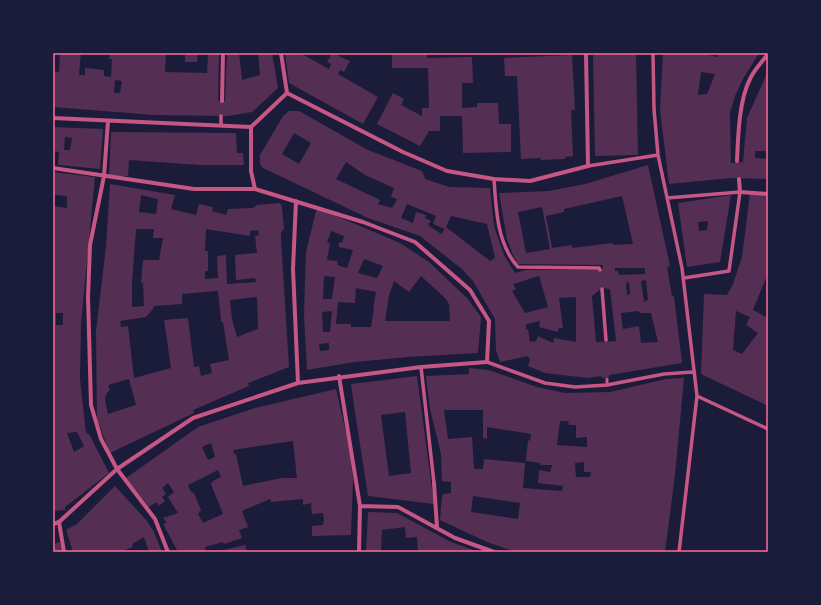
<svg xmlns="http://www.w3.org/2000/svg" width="821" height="605" font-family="'Roboto Serif',serif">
	<rect width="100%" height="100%" fill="#1b1b3a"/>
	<path fill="#542f53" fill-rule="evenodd" d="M60,53H81L79,75H85V68L104,70V76L111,77L112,59H109L110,53H166L165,72L207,73L208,53H219L218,101H225L227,53H239L242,80L260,75L258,53H272L278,88L252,112L228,116L153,115L53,107V71L59,72ZM115,80L122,81L120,93H114Z
		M185,53H198L197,62H185Z
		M285,53H300L329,69L331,64L327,62L332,53L350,61L344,72L340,70L338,74L378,97L363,124L289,83Z
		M392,53H427V58L472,57L473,83H462V108L477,107V103H498L499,124H511V152L463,153L462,116H440V131H429L420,146L377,124L393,93L404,99L401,105L422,116V108H429L428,68H392Z
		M663,53H702L717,57L719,53H759L743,79L735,96L730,113L731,163L743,162L747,118L768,71L767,151H755V158L768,159V179L732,178L669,184L660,110ZM701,72L715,74L707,94L698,95Z
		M636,54L638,155L595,156L593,55Z
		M572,55L575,110H571L573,156L565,157V159L541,160L540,158L521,159L517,76H505L504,58Z
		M289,111H299L368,150L422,171L425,179L449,187L490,188L494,226L504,255L515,273L525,270H602L603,265L518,264L513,255L507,239L499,193L549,191L585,184L648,165L670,266L667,267L672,296H674L682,363L609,375V377L602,378L601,376L588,378L545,373L528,366L530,360L528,356L500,362L496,350L495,319L473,281L462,269L420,236L368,218L263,168L260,164V155L283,116ZM294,133L311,143L299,164L282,154ZM346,162L365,175L394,188L391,197L397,199L392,208L378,204L380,200L336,179ZM622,196L633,244L613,245V243L572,248V245L552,248L546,216L564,212V209ZM407,204L436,216L433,224L445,229L441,234L428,225L431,221L425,218L426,215L416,212L413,223L401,218ZM542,207L550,249L526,253L518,212ZM451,216L487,224L495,258L490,261L446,227ZM615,268H645V274L619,275L618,271H615ZM539,276L548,307L525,313L512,291L516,289L513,284ZM646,280L648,300L644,302L641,281ZM629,282L630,294L627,295L626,283ZM602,288L610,289L616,341L596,342L592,296ZM576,297V342L554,338L553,343L538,336L536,341L530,342L528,329L526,330V324L540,321L539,327L557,332L559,328H563L559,298ZM638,311L640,313H651L658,342L641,343L639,326L623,329L621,313Z
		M53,127L103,129L100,169L58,165L59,152L53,151ZM65,137L72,138L70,150H64Z
		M111,132L236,133L237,153H243L244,165H199L129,160L128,176H109Z
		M53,172L95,177L81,324L80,379L86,433L89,434L109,473L65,507V510L53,511V206L67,208V196L53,195ZM56,313H63V325H56ZM77,432L84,446L74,452L67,433Z
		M110,184L175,195L171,209L196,215L199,204L213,207L212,211L226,215L228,209L253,208L257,205L280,203L282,207L284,229L281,233V239L289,367L248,383L249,386L193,410L194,413L110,453L97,419L96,331L106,246ZM141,195L158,199L156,214L139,212ZM136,229H154L153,238H163L159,260H143L141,283H143L144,306L132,307V283ZM206,229L250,236V231L258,230L259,235L255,236L257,253L235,255L236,280L255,278L256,282L227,284L226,255L217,256L218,278L205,279V271H208V251H205ZM218,291L221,320V322H223L229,360L210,364L212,373L201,376L199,366L194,367L188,318L164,320L171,368L134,378L128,326L121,327L120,321L146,317L153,309L154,306L182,304V294ZM257,297L258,329L237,337L232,319L230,300ZM129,379L136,405L108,414L105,400L106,394L110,390L108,385Z
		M750,193L768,195V273L753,310L768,318V406L701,374L704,294L727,295L733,284L742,257ZM736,311L750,317L746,325L758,333L742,354L733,350Z
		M731,195L720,262L687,267L678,203ZM708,221L707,230L699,231L698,222Z
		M320,209L400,243L429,262L467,298L481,317L478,353L408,357L355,362L307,370L304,315L306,252L316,211ZM331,231L344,236L342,243L339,242V247L353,250L347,268L337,265L338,261L327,260L330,243H327ZM364,259L383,266L377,278L358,273ZM324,276L335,277L332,299H323ZM421,276L446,299L449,304L450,321H385L389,296L394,281L409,292ZM356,288L376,292L373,308H374L371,327H351V324H336L338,302L355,303ZM332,311L330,332H323L322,312ZM329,343V350L320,351L319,344Z
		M469,368L489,370L537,387L565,393L610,392L666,379L684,378L675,475L665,552H516L487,542L440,520L442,496L444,494L451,493V482L442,481L441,454L430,409L426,376L469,374ZM444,410H483V438L487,439V427L531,434L530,441L528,440L526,461L540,463V465H552L550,472L539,470L538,483L563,486L562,491L523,488L525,463L484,459L483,469H474L472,437L448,439ZM560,421H568L569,425H576V438L587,437V447L557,445ZM584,462V472H591L590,477H576L575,463ZM473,496L520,503L518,519L471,512Z
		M417,376L434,504L368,496L355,412L351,384ZM405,412L411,473L389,476L381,415Z
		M336,389L349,446L353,480L351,535L312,536V526L323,525L324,519L323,513L312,514L311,503L303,505V499L271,502L270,499L242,511L248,527L239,530L242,538L224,544L223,542L205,547L206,552H178L163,524L167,523L163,518L178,513L168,497L174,492L168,483L162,488L166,494L162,497L165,501L159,506L156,502L149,507L126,478L198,427L255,408ZM293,441L297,478H282L243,486L236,454H234L233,450ZM211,443L215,457L208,460L202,447ZM218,470L221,477L213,481L211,484L223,514L203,523L198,514L201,510L194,493L191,492L188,485Z
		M115,486L147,521L154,532L162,552H149L144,537L132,544L133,547L120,552H73L66,530L77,524Z
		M368,512L397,513L451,542L479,552H418L417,537L406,538L405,527L382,530L381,552H366Z
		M60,542L62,552H53V544Z
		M245,545L247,552H219V551Z"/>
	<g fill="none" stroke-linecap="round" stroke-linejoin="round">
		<path stroke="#c65784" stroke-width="3" d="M607,379V385"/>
		<path stroke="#c65784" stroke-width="3.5" d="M653,53L654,109L658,155L682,268L697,396L679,552
			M221,116V125
			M588,166L658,155
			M494,179C496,209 497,244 518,267L599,268L600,270
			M667,198L740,192L729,271L684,278
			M602,289L606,340
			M487,362L545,383L575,387L607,385L664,374L693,372
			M421,367L434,483
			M697,396L768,429"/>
		<path stroke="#c65784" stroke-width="4" d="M281,53L287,93
			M222,101L223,53
			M53,118L251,127L287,93L403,152L447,171L494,179L530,181L588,166L586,53
			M108,121L104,176L90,245L88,297L91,405L101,439L117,469L155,519L168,552
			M251,127V171L255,189
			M737,161C738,137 739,100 750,79C754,70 762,62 768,54
			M53,168L194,189H255L363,222L415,242L470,290L489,321L487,362L421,367L298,383L193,418L117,469L59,522L53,524
			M739,179L740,192L768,194
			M296,201L293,269L298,383
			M339,376L360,506L359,552
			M434,483L437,527
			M360,506L398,507L455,538L494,552
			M59,522L64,552"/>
	</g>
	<rect width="821" height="605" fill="none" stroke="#1b1b3a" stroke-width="108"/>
	<rect x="54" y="54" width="713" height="497" fill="none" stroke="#ff6b9d" stroke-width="1.5"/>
</svg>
